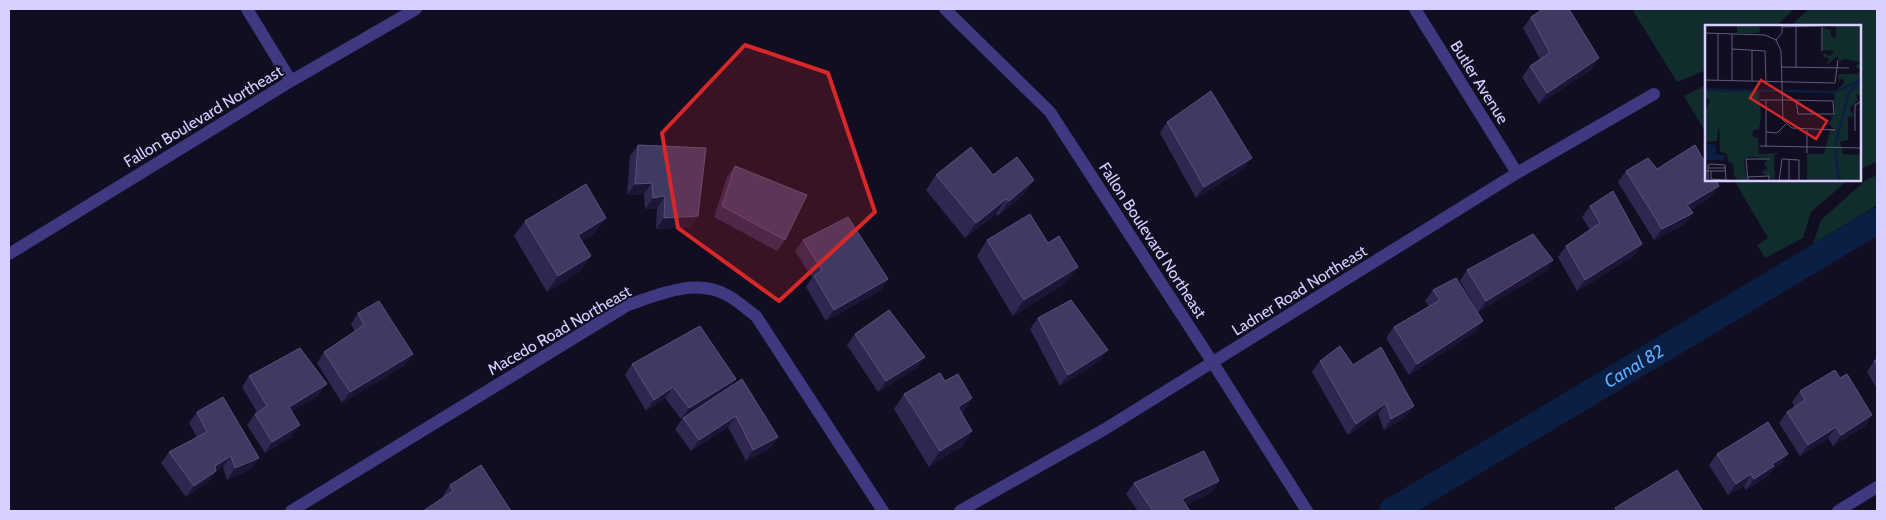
<svg xmlns="http://www.w3.org/2000/svg" width="1886" height="520" font-family="Cabin,sans-serif">
	<rect width="100%" height="100%" fill="#120e22"/>
	<path fill="#112c2c" d="M1632,9H1794L1777,26H1706V70L1677,82Z
		M1809,9H1877V162L1860,169V26H1790Z
		M1706,85V133L1684,96Z
		M1877,175V205L1813,244L1821,220L1866,180Z
		M1734,180H1848L1811,212L1803,238L1765,258L1757,245L1768,238Z"/>
	<g fill="none" stroke-linecap="round" stroke-linejoin="round">
		<path stroke="#0b1e43" stroke-width="26" id="s1" d="M1392,511L1877,221"/>
		<path stroke="#3f3981" stroke-width="12" d="M247,9L291,81
			M945,9L1050,112L1213,363L1307,511
			M1415,9L1517,173
			M9,254L291,81L416,9
			M291,511L628,305C660,294 695,278 727,295C737,300 747,310 756,316L883,511
			M960,511L1105,429L1517,173L1654,94
			M1838,511L1877,487"/>
	</g>
	<path fill="#302750" d="M1531,17L1592,69L1539,104L1522,77L1530,66L1540,59L1523,28Z
		M1167,122L1244,169L1196,198L1160,133Z
		M638,145L698,216L690,227L656,229L657,208L645,209L644,194L627,195L630,156Z
		M735,166L785,240L777,251L714,217L727,177Z
		M1657,169L1711,197L1690,210L1685,224L1654,240L1618,182L1626,171Z
		M936,175H993L1034,180L1023,195L998,216L996,214L965,238L926,190Z
		M1590,206L1642,244L1635,255L1577,291L1558,257L1566,246L1590,230L1582,217Z
		M525,221L595,233L582,241L591,256L580,271L547,292L514,236Z
		M803,240L881,290L826,321L806,287L812,278L795,251Z
		M987,240L1048,243L1067,282L1013,316L977,256Z
		M1553,260L1546,271L1478,312L1460,281L1467,270Z
		M1433,290L1483,321L1475,332L1409,375L1386,338L1394,327L1429,306L1425,301Z
		M358,313L413,354L405,365L342,403L317,363L324,352L355,332L351,324Z
		M1038,318L1100,361L1060,386L1030,329Z
		M855,334L925,357L917,368L878,392L847,345Z
		M1877,359V389L1867,372L1874,361Z
		M1320,361L1353,365L1406,417L1384,430L1378,414L1348,435L1312,372Z
		M632,364L731,387L778,437L770,448L746,461L728,427L691,451L675,429L683,418L696,410L681,419L665,398L646,411L625,375Z
		M249,376L319,395L291,412L292,436L265,453L247,425L255,414L257,412L242,387Z
		M945,381L972,398L962,413L972,431L962,446L929,467L894,409L904,394Z
		M1800,391L1865,426L1833,446L1828,438L1800,456L1779,423L1787,412L1795,407L1792,402Z
		M197,412L251,469L227,480L223,467L216,471L208,482L186,497L161,463L169,452L197,437L189,423Z
		M1717,454H1788L1780,465L1771,471L1766,477L1746,490L1744,486L1728,495L1709,465Z
		M1219,481L1211,493L1186,505L1190,511H1138L1126,494L1134,483Z
		M450,485L511,511L443,498V496Z"/>
	<path fill="#1d1536" d="M1599,58L1592,69L1539,104L1547,93Z
		M1252,158L1244,169L1196,198L1204,187Z
		M1034,180L1023,195L998,216L1009,201Z
		M652,183L644,194L627,195L635,184Z
		M1719,186L1711,197L1679,216L1687,205Z
		M665,196L657,208L645,209L653,198Z
		M1006,199L996,214L965,238L976,223Z
		M1693,213L1685,224L1654,240L1662,229Z
		M698,216L690,227L656,229L664,218Z
		M606,218L595,233L568,250L578,235Z
		M1642,244L1635,255L1577,291L1585,280Z
		M591,256L580,271L547,292L558,276Z
		M1553,260L1546,271L1478,312L1486,301Z
		M1078,267L1067,282L1013,316L1024,300Z
		M888,279L881,290L826,321L834,310Z
		M1483,321L1475,332L1409,375L1417,364Z
		M1108,350L1100,361L1060,386L1068,375Z
		M413,354L405,365L342,403L350,392Z
		M925,357L917,368L878,392L886,381Z
		M736,379L728,390L681,419L689,408Z
		M327,384L319,395L281,418L289,407Z
		M673,387L665,398L646,411L654,400Z
		M972,398L961,413L958,407Z
		M1386,403L1378,414L1348,435L1356,424Z
		M1414,406L1406,417L1384,430L1391,419Z
		M1872,415L1865,426L1833,446L1841,435Z
		M736,416L728,427L691,451L699,440Z
		M300,425L292,436L265,453L272,442Z
		M1836,427L1828,438L1800,456L1808,445Z
		M972,431L962,446L929,467L940,451Z
		M778,437L770,448L746,461L753,450Z
		M1788,454L1780,465L1771,471L1766,477L1746,490L1754,479L1772,464Z
		M231,456L223,467L216,471L208,482L186,497L194,486L215,466Z
		M259,458L251,469L227,480L235,468Z
		M1751,474L1744,486L1728,495L1736,484Z
		M1219,481L1211,493L1175,510L1182,499Z"/>
	<path fill="#423963" stroke="#59507b" d="M1543,9H1569L1599,58L1547,93L1530,66L1550,53L1531,17Z
		M1211,91L1252,158L1204,187L1167,122Z
		M638,145L706,148L698,216L664,218L665,196L653,198L652,183L635,184Z
		M1695,145L1706,164V180H1716L1719,186L1687,205L1693,213L1662,229L1626,171L1648,158L1657,169Z
		M971,147L993,175L1017,157L1034,180L1009,201L1006,199L976,223L936,175Z
		M735,166L807,195L785,240L722,206Z
		M586,184L606,218L578,235L591,256L558,276L525,221Z
		M1613,191L1642,244L1585,280L1566,246L1600,223L1590,206Z
		M1030,214L1048,243L1059,236L1078,267L1024,300L987,240Z
		M848,217L888,279L834,310L814,276L822,270L803,240Z
		M1533,234L1553,260L1486,301L1467,270Z
		M1456,278L1483,321L1417,364L1394,327L1440,300L1433,290Z
		M1071,300L1108,350L1068,375L1038,318Z
		M379,301L413,354L350,392L324,352L364,325L358,313Z
		M889,310L925,357L886,381L855,334Z
		M700,326L736,379L689,408L673,387L654,400L632,364Z
		M1340,346L1353,365L1381,347L1414,406L1391,419L1386,403L1356,424L1320,361Z
		M300,348L327,384L289,407L300,425L272,442L255,414L267,406L249,376Z
		M1877,359V365L1874,361Z
		M1835,370L1840,378L1847,374L1872,415L1841,435L1836,427L1808,445L1787,412L1805,400L1800,391Z
		M940,373L945,381L958,374L972,398L958,407L972,431L940,451L904,394Z
		M742,379L778,437L753,450L736,416L699,440L683,418Z
		M223,397L259,458L235,468L231,456L215,466L216,471L194,486L169,452L207,432L197,412Z
		M1768,422L1788,454L1772,464L1774,466L1754,479L1751,474L1736,484L1717,454Z
		M1204,451L1219,481L1182,499L1190,511H1153L1134,483Z
		M481,465L511,511H423L453,491L450,485Z
		M1677,470L1703,511H1617L1615,508Z"/>
	<path fill="#d62828" fill-opacity="0.2" stroke="#d62828" stroke-width="4" stroke-linejoin="round" d="M745,45L828,73L875,212L779,301L678,228L662,133Z"/>
	<g text-anchor="middle" stroke-width="4" stroke-linejoin="round" paint-order="stroke">
		<g font-size="16" fill="#d6cfff" stroke="#120e22">
			<text transform="translate(1480 82) rotate(58)" y="6">Butler Avenue</text>
			<text transform="translate(203 116) rotate(-31)" y="6">Fallon Boulevard Northeast</text>
			<text transform="translate(1153 240) rotate(57)" y="6">Fallon Boulevard Northeast</text>
			<text transform="translate(1299 290) rotate(-32)" y="6">Ladner Road Northeast</text>
			<text transform="translate(559 330) rotate(-30)" y="6">Macedo Road Northeast</text>
		</g>
		<g font-size="18" font-style="italic" fill="#5dadfe" stroke="#120e22">
			<text dy="6" stroke="none"><textPath href="#s1" startOffset="282">Canal 82</textPath></text>
		</g>
	</g>
	<g transform="translate(1705 25)">
		<rect width="156" height="156" fill="#120e22"/>
		<path d="M38,0L55,2L54,8H32V1H6ZM131,0H156L157,38L140,34L135,36L132,31L121,41L124,33L118,32L119,28L125,31L130,26L118,25V3L126,5V11L131,13ZM156,38V70L151,69L153,75L144,84L150,91L143,92V115L135,117L138,129L156,130V156H102V129H119L125,106H131L124,99L130,87L129,68L140,57L136,53L134,58L133,49H153L155,45L150,41ZM0,65L54,66L56,91L54,104L48,105L47,111L53,113L54,129L74,128L69,130L70,156L56,147L62,144L59,138L65,133L42,132L39,135L42,156H34L29,151L28,139L23,136L22,129L15,127L14,99L12,116L0,117V85L5,76L0,72Z" fill="#112c2c"/>
		<path d="M0,119L10,120L11,130H20L19,135H0Z" fill="#0b1e43"/>
		<path fill="none" stroke="#0b1e43" stroke-width="2.5" d="M0,65L73,66M79,66L131,67M131,67L157,54M130,121L144,67L157,56M130,124L134,156"/>
		<path fill="none" stroke="#605b7a" stroke-width="1" d="M77,2L140,0M117,2V26M0,8L60,10L71,15L76,26L78,95L87,103L130,105H126M71,15L77,8V1M27,24L60,26L61,56M76,42L144,43M91,43V1M0,55L130,58L133,35M13,55V9M27,56V9M47,56V25M55,75H81L128,76L129,89H93L91,75M61,75V122M150,106V80L157,76M61,107L72,108L81,99M55,121L157,123M102,128V105M3,143H21M0,146H21M6,146V154L33,156M42,152L64,151V156M3,156V140L6,139L20,140L21,156M43,156L41,134H65M74,156L77,134L94,135V156M84,156V134"/>
		<path fill="#d62828" fill-opacity="0.15" stroke="#d62828" stroke-width="2.5" d="M56,55L122,96L111,114L45,73Z"/>
		<rect width="156" height="156" fill="none" stroke="#d6cfff" stroke-width="2.5"/>
	</g>
	<rect width="1886" height="520" fill="none" stroke="#d6cfff" stroke-width="20"/>
</svg>
